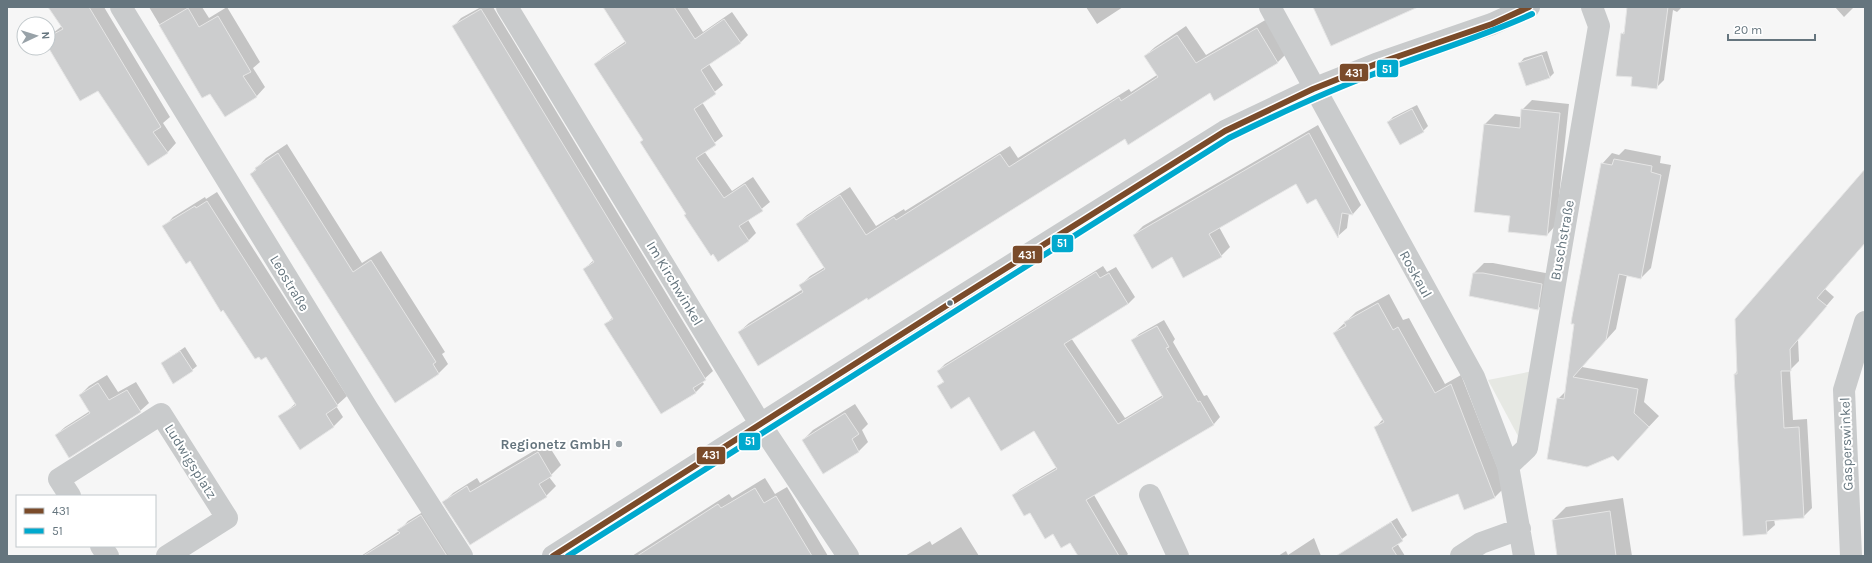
<svg xmlns="http://www.w3.org/2000/svg" width="1872" height="563" font-family="Karla,sans-serif">
	<rect width="100%" height="100%" fill="#f6f6f6"/>
	<path fill="#e6e8e3" d="M1533,371L1518,436L1488,380Z"/>
	<path fill="#0003" d="M51,7H104L170,117L163,123L176,143L167,153L48,45V37L62,26Z
		M149,7H202L209,18L227,7L260,62L253,68L265,87L256,97L211,92L203,97Z
		M481,7H493L713,371L702,381L704,384L696,392L661,413L606,324L613,317L584,269L594,260L453,27L461,18Z
		M604,7H687L703,32L732,12L748,35L740,43L709,64L723,85L702,102L723,136L704,151L732,191L753,177L770,202L748,220L756,233L748,241L687,213L644,140L595,64L603,57L626,41Z
		M1086,7H1123L1097,24Z
		M1631,7H1682L1677,12L1673,10L1664,80L1656,88L1634,77L1622,34L1625,31Z
		M1835,7H1854L1844,17Z
		M1267,19L1287,53L1278,62L1215,99L1210,91L1125,138L868,297L739,332L749,323L803,289L801,285L810,276L825,267L797,224L807,215L850,187L876,226L904,209L905,211L1010,146L1018,158L1129,89L1131,92L1157,75L1145,56L1155,47L1186,26L1206,55Z
		M1547,51L1554,73L1550,77L1520,63L1524,58Z
		M1532,100L1569,104L1556,225L1547,235L1511,216L1475,211L1485,124L1495,114L1521,117L1522,110Z
		M1417,105L1428,126L1423,131L1388,122L1393,117Z
		M1318,125L1361,205L1353,214L1349,213L1347,228L1338,236L1316,198L1297,183L1219,227L1230,247L1221,256H1172L1134,235L1143,226Z
		M287,144L362,263L381,251L445,352L442,354L448,364L438,374L251,174L266,158Z
		M1625,149L1661,156L1660,163L1671,165L1651,268L1641,278L1627,275L1616,329L1582,367L1648,379L1644,402L1659,416L1628,449L1558,399L1567,390L1602,164L1612,153L1619,155Z
		M1865,170V243L1825,289L1834,297L1798,339L1799,361L1790,370L1793,420L1807,419L1812,508L1803,517L1774,519L1775,525L1766,533L1735,374Z
		M217,192L347,396L336,406L343,417L334,426L300,448L280,417L296,403L266,356L164,227L173,217L205,197L206,199Z
		M1484,263H1493L1551,274L1547,299L1538,309L1474,273Z
		M1103,266L1107,272L1116,267L1135,297L1128,304L1071,338L1125,418L1163,395L1133,340L1139,334L1164,320L1175,339L1173,342L1204,396L1207,395L1220,417L1214,424L1094,495L1128,554L1126,556H1079L1070,541L1054,533L1013,495L1020,489L1057,467L1035,429L970,396L939,386L944,381L938,371L945,364Z
		M1389,294L1403,320L1409,318L1445,384L1461,375L1505,487L1495,497L1465,509L1458,493L1376,427L1383,419L1334,333L1356,312Z
		M185,347L197,366L192,370L162,363Z
		M107,375L118,392L136,382L149,403L140,411L56,435L65,427L90,411L80,395L89,386Z
		M855,404L868,424L862,430L868,442L859,451L803,440L813,430Z
		M547,443L561,465L549,477L556,486L546,496L444,502L453,493L477,478L480,483Z
		M765,478L775,494L787,487L828,556H632L729,494L732,498Z
		M1623,498L1632,556H1558L1553,520L1566,507Z
		M431,507L450,556H361L399,531L408,521Z
		M1397,518L1407,535L1397,543L1405,556H1352L1354,546L1360,541Z
		M961,527L979,556H905L930,541L932,545Z
		M1314,538L1321,556H1278L1286,551L1288,555Z"/>
	<path fill="#cccdce" stroke="#e6e6e6" d="M48,7H89L161,127L153,132L168,153L148,166L98,91L80,101L48,47V37L63,29Z
		M603,7H674L695,39L724,19L741,43L701,70L716,94L694,109L716,145L696,158L724,198L745,184L763,211L739,226L749,241L718,262L713,254L711,256L684,215L686,214L640,142L643,140L594,64L626,43Z
		M1313,7H1418L1331,46Z
		M1627,7H1668L1657,89L1631,86L1632,77L1616,76L1621,33L1624,34Z
		M188,8L199,27L218,16L251,72L243,76L257,97L225,117L210,94L202,98L159,25Z
		M481,9L706,380L693,388L696,393L661,414L604,324L613,319L583,269L594,262L452,26Z
		M1257,28L1278,63L1214,101L1210,93L1128,145L1125,139L868,300L867,298L758,366L738,332L803,292L799,285L825,269L796,224L840,195L866,235L894,217L896,220L1000,154L1009,167L1119,97L1121,101L1158,77L1144,56L1177,35L1196,63Z
		M1542,55L1550,78L1526,86L1518,63Z
		M1412,109L1424,132L1400,145L1387,122Z
		M1521,109L1560,113L1547,236L1508,232L1510,216L1474,212L1484,124L1520,128Z
		M1309,133L1353,215L1342,213L1338,238L1316,199L1307,204L1296,184L1209,234L1222,257L1183,278L1172,257L1152,269L1133,235Z
		M278,153L353,272L371,260L436,362L433,364L439,374L395,403L250,174L256,170L255,168Z
		M1614,159L1652,166L1651,172L1661,175L1641,279L1619,274L1606,340L1573,377L1638,389L1634,413L1649,427L1618,461L1613,456L1587,467L1547,459L1557,398L1564,399L1574,324H1571L1572,317L1601,163L1612,165Z
		M1865,169V243L1817,298L1827,306L1790,349L1791,371H1781L1784,428L1799,427L1804,518L1766,521L1767,534L1743,536L1734,374H1737L1735,319Z
		M207,201L338,406L326,414L334,427L300,450L278,416L296,405L266,357L261,360L259,357L255,359L223,310L221,312L190,261L186,264L162,226L195,206L196,208Z
		M1096,272L1100,278L1109,273L1128,304L1064,344L1118,424L1163,397L1131,340L1157,326L1169,347L1166,348L1198,402L1200,401L1214,425L1086,500L1119,556H1078L1070,543L1061,548L1053,534L1045,539L1030,513L1024,516L1012,495L1057,469L1034,431L1001,451L969,397L951,409L937,386L944,382L937,371Z
		M1473,273H1483L1542,284L1538,310L1469,296Z
		M1378,303L1393,330L1398,327L1435,393L1451,384L1495,498L1464,510L1458,494L1412,512L1374,427L1384,422L1333,333L1346,326L1344,322Z
		M180,351L193,371L173,384L161,363Z
		M98,383L109,400L127,390L141,412L69,458L55,435L90,413L79,395Z
		M845,413L859,434L852,439L859,452L823,474L802,440Z
		M538,452L552,476L539,484L547,497L470,545L442,502L467,486L470,492Z
		M755,488L764,503L776,496L812,556H637L718,504L721,508Z
		M1610,511L1616,556H1557L1552,520Z
		M421,515L447,556H363L400,533L397,530Z
		M1391,522L1403,541L1392,548L1397,556H1336Z"/>
	<g fill="none" stroke-linecap="round" stroke-linejoin="round">
		<path stroke="#c9cbcc" stroke-width="22" d="M121,7L367,408L462,556
			M507,7L761,425L848,556
			M1270,7L1474,377L1508,466L1524,556
			M1508,466L1527,448L1599,26L1592,7
			M1150,495L1178,556
			M70,496L59,479L161,414L227,518L167,556
			M101,546L108,556
			M553,556L949,304L1225,131L1313,89L1376,64L1492,24L1529,7
			M1461,556L1481,543L1520,529
			M1851,556L1844,390L1865,322"/>
		<g stroke="#fff" stroke-width="9">
			<path id="bus-1" d="M553,556L949,304L1225,131L1313,89L1376,64L1492,24L1529,7"/>
		</g>
		<g stroke="#fff" stroke-width="9">
			<path id="bus-2" d="M568,556L1229,138C1278,114 1327,91 1379,72C1430,52 1482,37 1532,14"/>
		</g>
		<use href="#bus-1" stroke="#7a4b2a" stroke-width="6"/>
		<use href="#bus-2" stroke="#00a9ce" stroke-width="6"/>
	</g>
	<circle fill="#65757e" stroke="#fff" stroke-width="1.5" cx="950" cy="303" r="3.5"/>
	<circle fill="#98a2a8" stroke="#fff" stroke-width="1.5" cx="619" cy="444" r="4"/>
	<g text-anchor="middle" stroke-width="4" stroke-linejoin="round" paint-order="stroke">
		<g font-size="14" fill="#65757e" stroke="#fff">
			<text transform="translate(1562 240) rotate(-80)" y="5">Buschstraße</text>
			<text transform="translate(1416 274) rotate(61)" y="5">Roskaul</text>
			<text transform="translate(290 283) rotate(59)" y="5">Leostraße</text>
			<text transform="translate(675 283) rotate(59)" y="5">Im Kirchwinkel</text>
			<text transform="translate(1846 444) rotate(-92)" y="5">Gasperswinkel</text>
			<text transform="translate(191 461) rotate(58)" y="5">Ludwigsplatz</text>
		</g>
		<g font-size="14" font-weight="bold" fill="#65757e" stroke="#fff" text-anchor="end">
			<text x="611" y="449">Regionetz GmbH</text>
		</g>
	</g>
	<g stroke="#fff" stroke-width="1.5">
		<rect x="1376" y="59" width="23" height="19" rx="4" fill="#00a9ce"/>
		<rect x="1339" y="63" width="30" height="19" rx="4" fill="#7a4b2a"/>
		<rect x="1051" y="234" width="23" height="19" rx="4" fill="#00a9ce"/>
		<rect x="1012" y="245" width="31" height="19" rx="4" fill="#7a4b2a"/>
		<rect x="738" y="432" width="23" height="19" rx="4" fill="#00a9ce"/>
		<rect x="696" y="446" width="30" height="19" rx="4" fill="#7a4b2a"/>
	</g>
	<g font-size="11" text-anchor="middle" font-weight="bold" fill="#fff">
		<text x="1387" y="73">51</text>
		<text x="1354" y="77">431</text>
		<text x="1062" y="247">51</text>
		<text x="1027" y="259">431</text>
		<text x="750" y="445">51</text>
		<text x="711" y="459">431</text>
	</g>
	<rect width="1872" height="563" fill="none" stroke="#65757e" stroke-width="16"/>
	<rect x="16" y="495" width="140" height="52" fill="#ffffff" stroke="#c1c8cb"/>
	<rect x="24" y="508" width="20" height="6" fill="#7a4b2a" stroke="#c1c8cb"/>
	<text x="52" y="515" font-size="12" fill="#65757e">431</text>
	<rect x="24" y="528" width="20" height="6" fill="#00a9ce" stroke="#c1c8cb"/>
	<text x="52" y="535" font-size="12" fill="#65757e">51</text>
	<g transform="translate(36 36) rotate(86)"><circle r="19" fill="#ffffff" stroke="#c1c8cb"/>
	<path d="M0-3L7 15L0 10L-7 15Z" fill="#98a2a8"/>
	<text y="-6" font-size="11" font-weight="bold" text-anchor="middle" fill="#65757e">N</text>
	</g>
	<path d="M1728 34v6h87v-6" fill="none" stroke="#65757e" stroke-width="2"/>
	<text x="1734" y="34" font-size="12" fill="#65757e" stroke="#ffffff" stroke-width="3" paint-order="stroke">20 m</text>
</svg>
